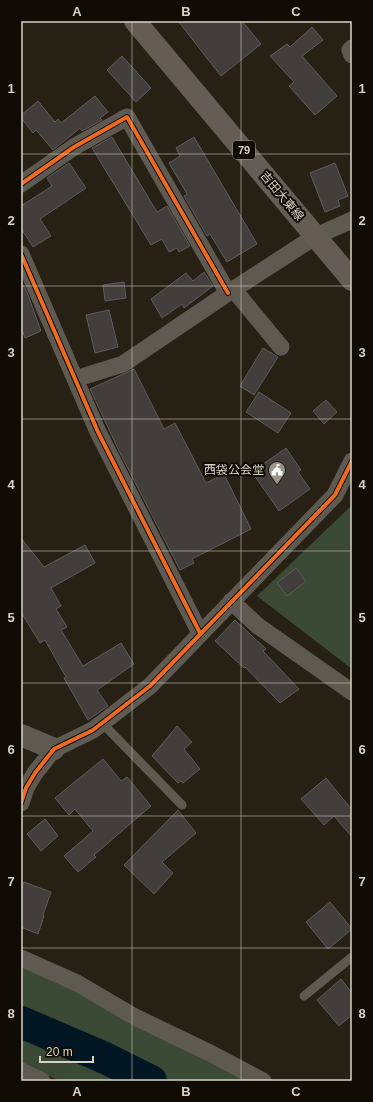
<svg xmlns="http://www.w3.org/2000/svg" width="373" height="1102" font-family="Helvetica,'Noto Sans JP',sans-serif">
	<rect width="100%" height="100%" fill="#262015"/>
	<path fill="#3b4a34" d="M352,505V669L257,596Z
		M21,960L264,1081H60L21,1063Z"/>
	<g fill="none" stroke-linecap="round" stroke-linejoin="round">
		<path stroke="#031624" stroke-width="32" d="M21,1022L105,1058L151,1081"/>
	</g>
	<path fill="#413e3c" stroke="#5e5c5b" d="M178,21H242L261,44L221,76Z
		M312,27L323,40L302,56L337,96L315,115L289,86L294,82L270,56L287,44L290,47Z
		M122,56L151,88L136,102L107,70Z
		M95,96L108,112L100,118L102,120L82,131L80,128L53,150L36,130L33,133L21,118V115L38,101L55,122L58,119L61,123Z
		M112,137L157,212L167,206L190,246L179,252L177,248L169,252L162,239L151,245L92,148Z
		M194,137L257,244L227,262L210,234L207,236L184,196L187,194L169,163L180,156L176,148Z
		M69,163L86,188L40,219L51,236L33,247L21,228V206L52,186L47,178Z
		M335,163L348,196L338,200L340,206L325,212L310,173Z
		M204,272L213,286L184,308L182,304L162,318L151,299L186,273L193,281Z
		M21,281L27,292L41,331L25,338L21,327Z
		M124,282L126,298L105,301L103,285Z
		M109,310L118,347L95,353L86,315Z
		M263,348L278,357L254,395L240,386Z
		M134,369L164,429L175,423L206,483L224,474L251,529L192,559L194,563L180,570L119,451L90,389Z
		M259,392L291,413L278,433L246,412Z
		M326,400L337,412L324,424L313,411Z
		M286,448L301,470L298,472L310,489L279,511L252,472Z
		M21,538L44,567L85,545L95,563L51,588L61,606L56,609L67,627L61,630L83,666L121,643L134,664L97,690L108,706L88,720L64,678L66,677L45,640L40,643L21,612Z
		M296,568L306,581L287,596L277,583Z
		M235,620L266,649L263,651L299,689L280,703L245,667L244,668L215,641Z
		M177,726L192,742L184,749L200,769L183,783L181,781L178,783L152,756Z
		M103,759L121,781L127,777L151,806L94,855L96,857L78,872L64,856L93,831L75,809L69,815L55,798Z
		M326,778L352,810V837L334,816L324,825L301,799Z
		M178,810L196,833L162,862L173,873L154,894L124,865Z
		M45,819L58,836L41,851L27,834Z
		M24,882L51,892L43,915L44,916L38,934L21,927V890Z
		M330,902L352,929L328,949L306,922Z
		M341,979L352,993V1015L339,1026L317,1000Z"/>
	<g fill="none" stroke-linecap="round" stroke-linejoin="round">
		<path stroke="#5e5a51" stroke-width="9" d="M102,723L182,805
			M304,996L352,957"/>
		<path stroke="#5e5a51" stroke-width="17" d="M352,48L350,50L352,55
			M21,184L74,147L127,117L228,293
			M21,254L98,432L200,633
			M234,290L281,347
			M75,379L123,364L228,293L316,236L352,220
			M231,601L258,626L352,692
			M21,803L26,788L35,773L54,749L93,730L150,686L335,495L352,461
			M21,958L77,983L135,1017L210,1053L263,1081
			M21,1071L42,1081"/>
		<path stroke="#5e5a51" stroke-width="22" d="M21,735L54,749"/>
		<path stroke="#655c56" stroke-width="22" d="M135,21L352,280"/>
		<g stroke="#100c05" stroke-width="6">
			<path id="cycleway" d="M21,184L74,147L127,117L228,293
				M21,254L98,432L200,633
				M21,803L26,788L35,773L54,749L93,730L150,686L335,495L352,461"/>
		</g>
		<use href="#cycleway" stroke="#ed6a23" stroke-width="4"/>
	</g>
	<path fill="none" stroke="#d8d2c6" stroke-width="1" stroke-opacity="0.55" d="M132,21V1081M241,21V1081M21,154H352M21,286H352M21,419H352M21,551H352M21,683H352M21,816H352M21,948H352"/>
	<defs>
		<g id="civic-pin" transform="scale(0.9)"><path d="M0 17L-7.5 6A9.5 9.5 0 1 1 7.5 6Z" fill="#9a9488" stroke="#100c05"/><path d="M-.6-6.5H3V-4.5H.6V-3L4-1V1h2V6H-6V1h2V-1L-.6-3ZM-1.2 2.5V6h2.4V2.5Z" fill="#fff"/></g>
	</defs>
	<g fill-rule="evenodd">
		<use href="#civic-pin" x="277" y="470"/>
	</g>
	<g text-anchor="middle" stroke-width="4" stroke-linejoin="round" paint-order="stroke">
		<rect fill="#100c05" stroke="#9c978c" stroke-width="1" x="233" y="141" width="22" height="18" rx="3"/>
		<g font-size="11" font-weight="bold" fill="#d8d2c6">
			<text x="244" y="154">79</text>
		</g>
		<g font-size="12" fill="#d8d2c6" stroke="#100c05">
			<text transform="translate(282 196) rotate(50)" y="4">吉田大東線</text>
		</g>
		<g font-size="12" fill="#d8d2c6" stroke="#100c05" text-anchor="end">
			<text x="264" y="474">西袋公会堂</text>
		</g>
	</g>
	<rect width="373" height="1102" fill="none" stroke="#100c05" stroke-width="44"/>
	<path d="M40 1056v6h53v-6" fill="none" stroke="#d8d2c6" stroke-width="2"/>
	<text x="46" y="1056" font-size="12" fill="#d8d2c6" stroke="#100c05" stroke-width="3" paint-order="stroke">20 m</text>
	<rect x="22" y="22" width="329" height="1058" fill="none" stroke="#d8d2c6" stroke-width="1.5"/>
	<g font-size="13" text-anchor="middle" font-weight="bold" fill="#d8d2c6">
		<text x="77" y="16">A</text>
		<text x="186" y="16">B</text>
		<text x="296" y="16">C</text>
		<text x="11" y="93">1</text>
		<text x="362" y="93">1</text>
		<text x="11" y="225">2</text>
		<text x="362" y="225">2</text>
		<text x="11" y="357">3</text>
		<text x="362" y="357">3</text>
		<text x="11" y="489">4</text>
		<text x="362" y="489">4</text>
		<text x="11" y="622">5</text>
		<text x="362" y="622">5</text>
		<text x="11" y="754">6</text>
		<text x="362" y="754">6</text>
		<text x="11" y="886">7</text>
		<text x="362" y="886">7</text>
		<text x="11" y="1018">8</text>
		<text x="362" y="1018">8</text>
		<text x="77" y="1096">A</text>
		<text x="186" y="1096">B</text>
		<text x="296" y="1096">C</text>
	</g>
</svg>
